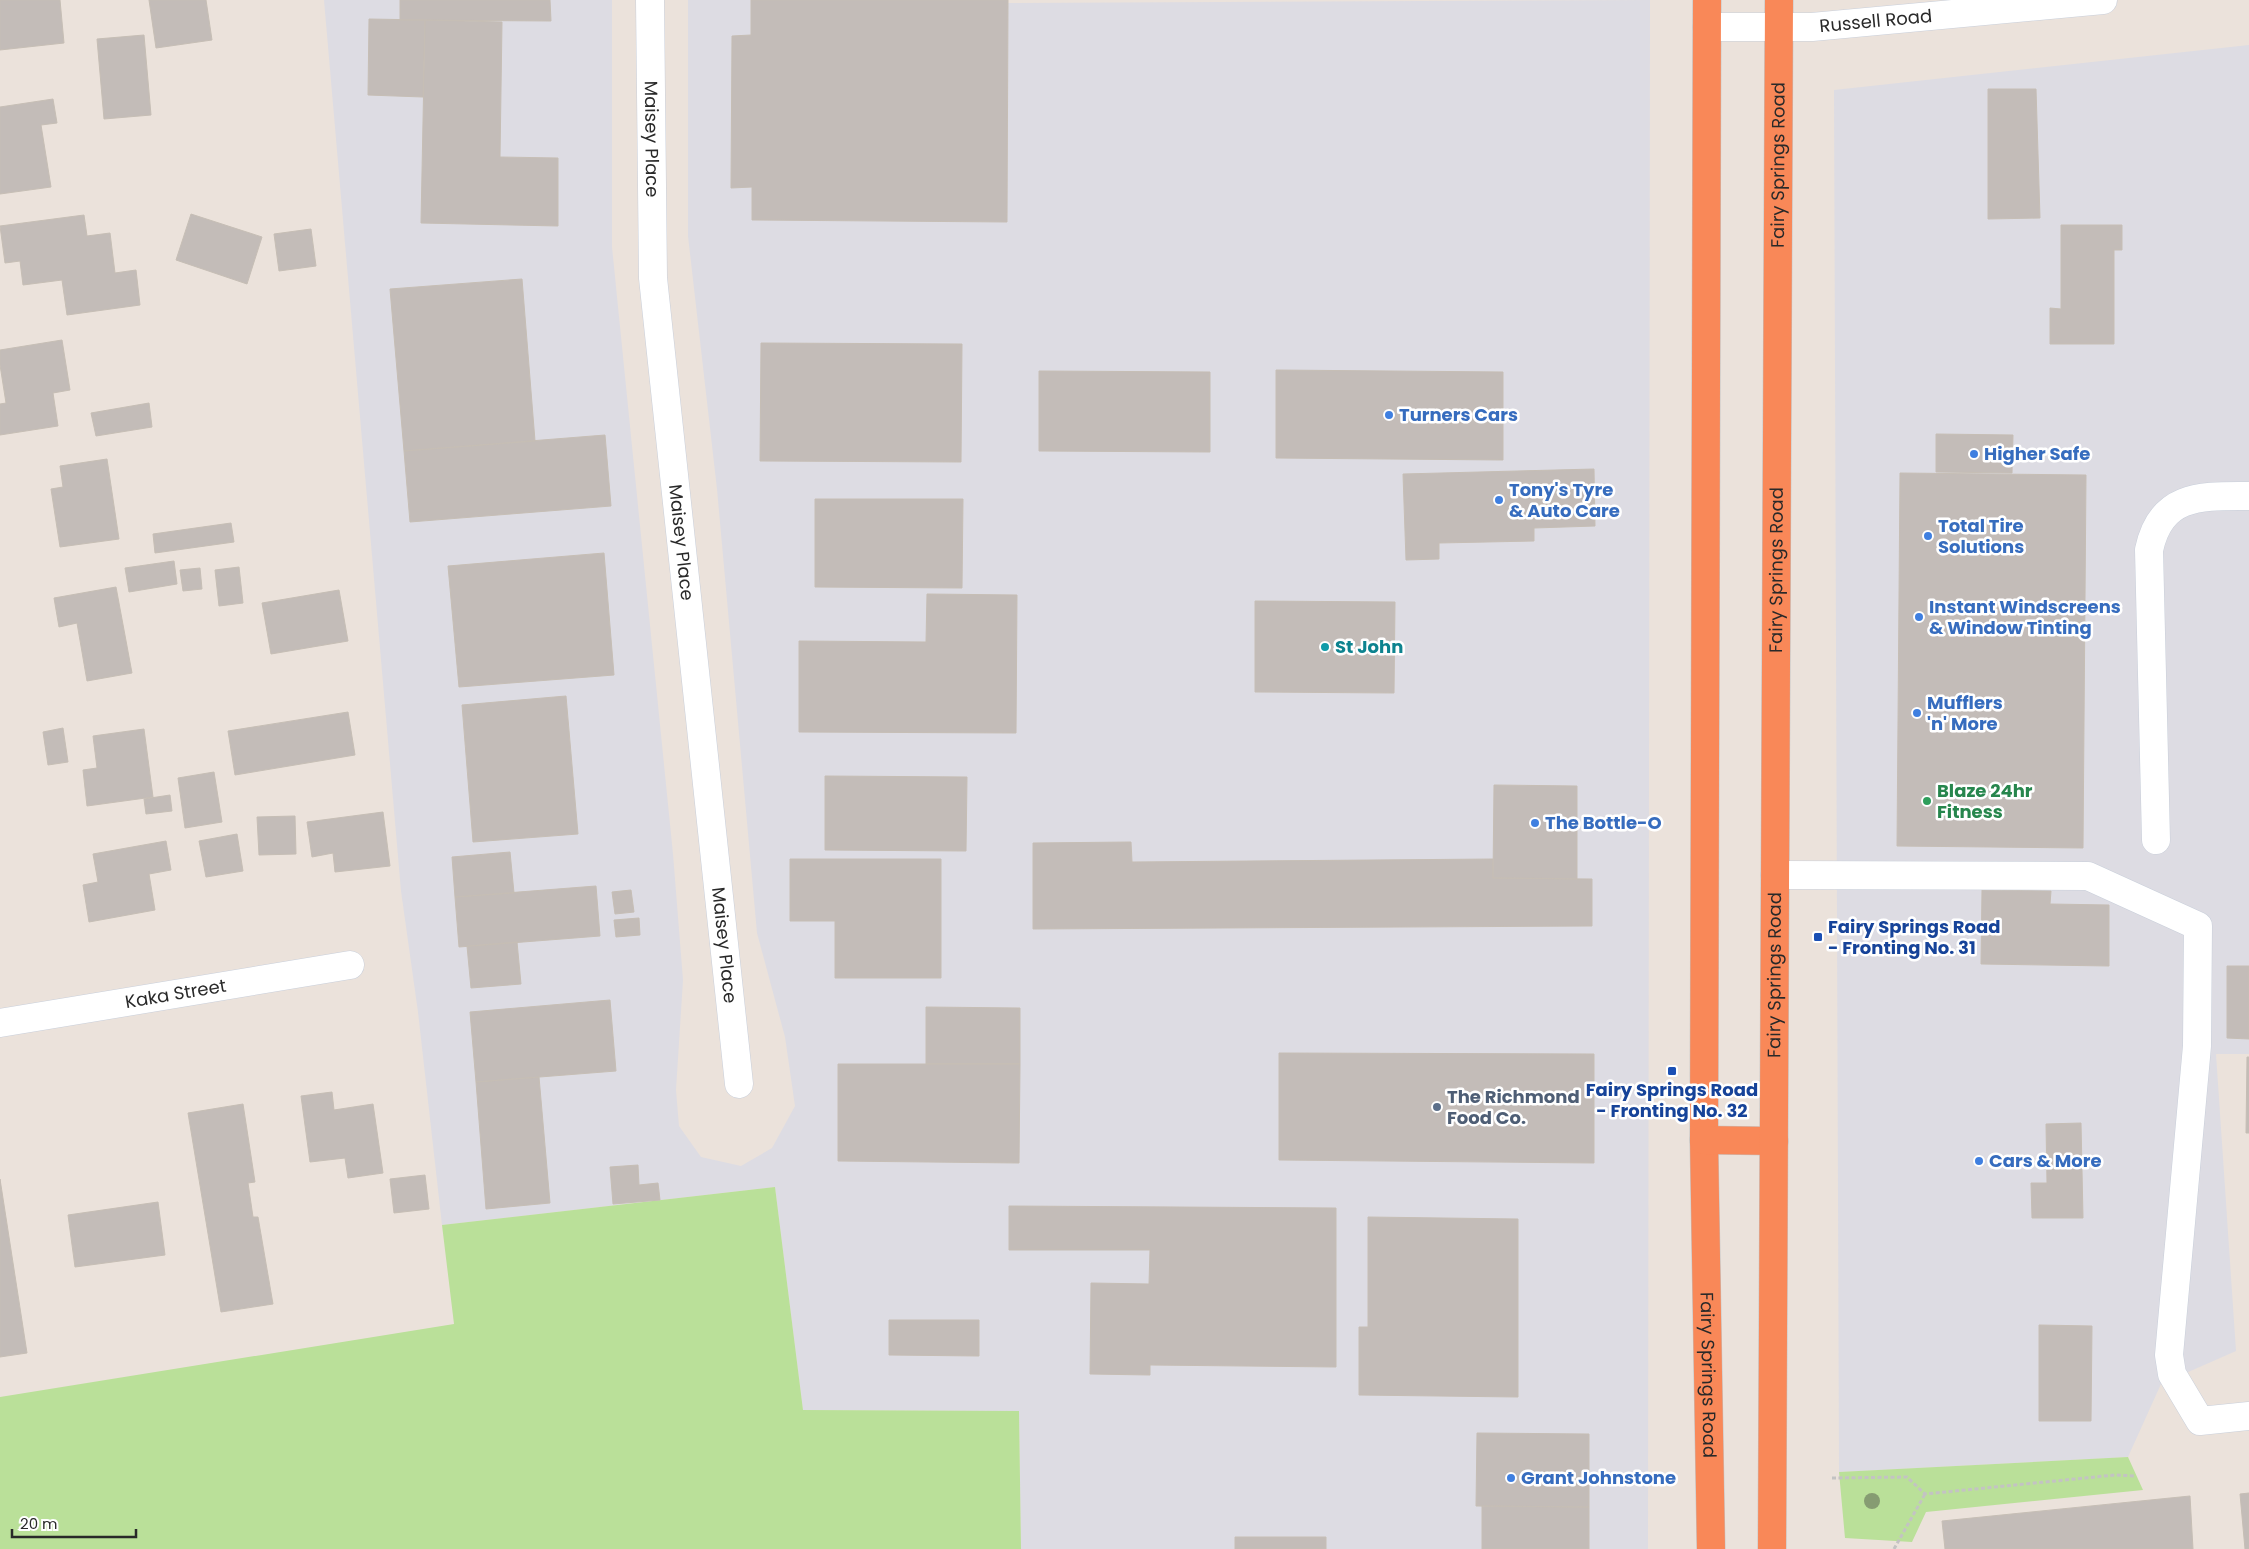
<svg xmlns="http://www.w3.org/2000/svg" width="2249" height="1549" font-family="Poppins,sans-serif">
	<rect width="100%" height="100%" fill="#ebe2db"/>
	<path fill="#dddce3" d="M324,0H612V247L673,854L683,980L676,1090L679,1126L701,1157L741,1166L772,1148L795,1106L785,1037L757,933L717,489L688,236V0H1008V3L1650,0L1648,1549H1021L1019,1411L803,1410L775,1187L442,1225L418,1012L401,891Z
		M2249,45V1054H2216L2236,1351L2161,1384L2128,1457L1839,1472L1834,90Z"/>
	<path fill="#bae099" d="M775,1187L803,1410L1019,1411L1021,1549H0V1397L454,1324L442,1225Z
		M2128,1457L2143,1490L1926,1512L1912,1542L1845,1538L1839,1472Z"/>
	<path fill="#c3bcb8" stroke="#c6beb5" d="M0,0H60L64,43L0,50Z
		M149,0H206L212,40L156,48Z
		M400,0H550L551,21L400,20Z
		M751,0H1008L1007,222L752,220V187L731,188L732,36L751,35Z
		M369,19L425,20L423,97L368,95Z
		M425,20L502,22L500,157L558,158V226L421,223Z
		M144,35L151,115L104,119L97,39Z
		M1988,89H2036L2040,218L1988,219Z
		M53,99L57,123L41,125L51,187L0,194V107Z
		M191,214L262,237L247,284L176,260Z
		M84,215L87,236L110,233L115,273L136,270L140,305L67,315L62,280L23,285L20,261L5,263L0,226Z
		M2061,225H2122V250H2114V344H2050V308L2061,309Z
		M311,229L316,266L279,271L274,234Z
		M522,279L535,441L404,451L390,289Z
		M62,340L70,390L53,393L58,426L0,435V404L6,403L0,365V350Z
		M761,343L962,344L961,462L760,461Z
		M1276,370L1503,372V460L1276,458Z
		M1039,371L1210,372V452L1039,451Z
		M149,403L152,427L96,436L91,413Z
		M1936,434L2013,435L2012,473L1936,472Z
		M605,435L611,506L410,522L404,451Z
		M107,459L119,539L60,547L51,489L63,487L60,466Z
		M1594,469L1595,526L1534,528V541L1439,543V559L1406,560L1403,474Z
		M1900,473L2086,475L2083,848L1897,846Z
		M815,499H963L962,588L815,587Z
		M231,523L234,542L155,553L153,534Z
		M604,553L614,675L459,687L448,566Z
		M174,561L177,584L129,592L125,568Z
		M239,567L243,603L219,606L215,570Z
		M200,568L202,589L183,591L180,570Z
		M116,587L132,673L87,681L77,623L59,627L54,598Z
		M339,590L348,641L271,654L262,603Z
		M927,594L1017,595L1016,733L799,732V641L926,642Z
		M1255,601L1395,602L1394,693L1255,692Z
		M566,696L578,834L473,842L462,705Z
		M348,712L355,755L235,775L228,731Z
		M63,728L68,762L48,765L43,732Z
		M144,729L153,797L87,806L83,770L97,768L93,736Z
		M214,772L222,822L185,828L178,778Z
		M825,776L967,777L966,851L825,850Z
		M1494,785L1577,786V879L1493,878Z
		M170,795L172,811L146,814L144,799Z
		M383,812L390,866L335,872L333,853L312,857L307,822Z
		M295,816L296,854L259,855L257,817Z
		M237,834L243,871L206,877L199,841Z
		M166,841L171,870L149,874L155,910L89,922L83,885L98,882L93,854Z
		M1131,842L1132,862L1493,859V878L1592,879V926L1033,929V843Z
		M510,852L514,893L455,897L452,857Z
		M790,859H941V978H835V921H790Z
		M596,886L600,936L459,947L455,897Z
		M631,890L634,912L615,914L612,892Z
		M1982,890L2051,891L2050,904L2109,905V966L1981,964Z
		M639,918L640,935L616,937L614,920Z
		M517,942L521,984L471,988L467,946Z
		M2227,966H2249V1039L2227,1038Z
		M610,1000L616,1071L476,1082L470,1012Z
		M926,1007L1020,1008V1064H926Z
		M1279,1053L1594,1054V1163L1279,1160Z
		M2247,1057H2249V1133H2246Z
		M838,1064H1020L1019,1163L838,1161Z
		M539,1077L550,1203L486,1209L476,1082Z
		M332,1092L334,1110L373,1104L383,1173L348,1178L345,1158L310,1162L301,1096Z
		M243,1104L255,1182L248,1183L253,1217H258L273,1304L221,1312L188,1113Z
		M2081,1123L2083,1218H2032L2031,1183H2047L2046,1124Z
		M638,1165L639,1185L658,1183L660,1200L613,1204L610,1167Z
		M425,1175L429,1209L394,1213L390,1179Z
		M0,1179L27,1353L0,1357Z
		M158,1202L165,1255L75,1267L68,1215Z
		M1009,1206L1336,1208V1367L1150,1365V1375L1090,1374L1091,1283L1149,1284L1150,1250H1009Z
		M1368,1217L1518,1219V1397L1359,1395V1327H1368Z
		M889,1320H979V1356L889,1355Z
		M2039,1325L2092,1326L2091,1421H2039Z
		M1477,1433L1589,1434V1507L1476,1506Z
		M2249,1493V1549H2245L2240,1494Z
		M2190,1496L2193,1549H1945L1942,1521Z
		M1482,1506L1589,1507V1549H1482Z
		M1235,1537H1326V1549H1235Z"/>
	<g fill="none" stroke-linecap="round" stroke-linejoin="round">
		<g stroke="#c9cfda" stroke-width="29">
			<g id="minor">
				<path id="s1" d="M650,0L653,278L739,1084"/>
				<path id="s2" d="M1707,27H1812L2103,0"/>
				<path d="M2156,840L2149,550C2161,493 2202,496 2249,496"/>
				<path d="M1775,875L2088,876L2198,926L2197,1046L2169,1355L2172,1374L2200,1421L2249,1416"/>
				<path id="s3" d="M0,1023L350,965"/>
			</g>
		</g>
		<g stroke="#c3c3c3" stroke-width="29">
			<g id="highway">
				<path id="s4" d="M1707,0L1704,1140L1711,1549"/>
				<path d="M1704,1140L1774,1141"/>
				<path id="s5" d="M1772,1549L1779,0"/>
			</g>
		</g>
		<path stroke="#c3c3c3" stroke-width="3" stroke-dasharray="4 2.5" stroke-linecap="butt" d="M1832,1478L1907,1477L1925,1494L2115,1475L2136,1476
			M1894,1549L1925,1494"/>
		<use href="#minor" stroke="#fff" stroke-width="28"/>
		<use href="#highway" stroke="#f98858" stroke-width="28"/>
	</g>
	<circle fill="#869c72" cx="1872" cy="1501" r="8"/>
	<g fill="#3f7fe0" stroke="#fff" stroke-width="2">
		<circle cx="1389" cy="415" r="5"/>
		<circle cx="1974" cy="454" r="5"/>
		<circle cx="1499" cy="500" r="5"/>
		<circle cx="1928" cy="536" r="5"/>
		<circle cx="1919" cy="617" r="5"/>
		<circle cx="1917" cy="713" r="5"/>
		<circle cx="1535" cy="823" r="5"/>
		<circle cx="1979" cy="1161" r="5"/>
		<circle cx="1511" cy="1478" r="5"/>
	</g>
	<circle fill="#0f9aa8" stroke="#fff" stroke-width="2" cx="1325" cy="647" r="5"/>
	<circle fill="#2e9e5b" stroke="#fff" stroke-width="2" cx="1927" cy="801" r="5"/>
	<g fill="#1a4fb4" stroke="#fff" stroke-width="2">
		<rect x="1813" y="932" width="10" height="10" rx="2.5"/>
		<rect x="1667" y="1066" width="10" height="10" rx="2.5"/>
	</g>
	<circle fill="#5c6f8a" stroke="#fff" stroke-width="2" cx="1437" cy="1107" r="5"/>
	<g text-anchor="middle" stroke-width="5" stroke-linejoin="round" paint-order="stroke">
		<g font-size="18" fill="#292929" stroke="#fff">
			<text dy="6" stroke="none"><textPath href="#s2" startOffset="169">Russell Road</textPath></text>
			<text dy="6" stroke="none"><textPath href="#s1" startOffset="139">Maisey Place</textPath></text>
			<text dy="6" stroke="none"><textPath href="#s5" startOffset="1384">Fairy Springs Road</textPath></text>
			<text dy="6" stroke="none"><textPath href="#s1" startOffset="544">Maisey Place</textPath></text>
			<text dy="6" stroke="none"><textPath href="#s5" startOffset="979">Fairy Springs Road</textPath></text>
			<text dy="6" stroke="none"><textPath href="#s1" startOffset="949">Maisey Place</textPath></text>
			<text dy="6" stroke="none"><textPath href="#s5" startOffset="574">Fairy Springs Road</textPath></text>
			<text dy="6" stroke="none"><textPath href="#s3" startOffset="178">Kaka Street</textPath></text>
			<text dy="6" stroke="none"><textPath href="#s4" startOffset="1375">Fairy Springs Road</textPath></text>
		</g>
		<g font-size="18" font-weight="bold" fill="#366cbe" stroke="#fff" text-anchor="start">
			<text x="1399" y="421">Turners Cars</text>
			<text x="1984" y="460">Higher Safe</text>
			<text x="1509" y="496">Tony's Tyre<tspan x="1509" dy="21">&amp; Auto Care</tspan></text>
			<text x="1938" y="532">Total Tire<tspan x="1938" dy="21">Solutions</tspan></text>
			<text x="1929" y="613">Instant Windscreens<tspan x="1929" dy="21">&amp; Window Tinting</tspan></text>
			<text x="1927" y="709">Mufflers<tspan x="1927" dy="21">'n' More</tspan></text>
			<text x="1545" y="829">The Bottle-O</text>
			<text x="1989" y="1167">Cars &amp; More</text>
			<text x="1521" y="1484">Grant Johnstone</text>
		</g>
		<g font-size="18" font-weight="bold" fill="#0d838f" stroke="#fff" text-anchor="start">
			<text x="1335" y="653">St John</text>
		</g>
		<g font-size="18" font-weight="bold" fill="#27864d" stroke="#fff" text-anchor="start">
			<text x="1937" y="797">Blaze 24hr<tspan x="1937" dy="21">Fitness</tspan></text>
		</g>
		<g font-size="18" font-weight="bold" fill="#164399" stroke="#fff" text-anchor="start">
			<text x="1828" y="933">Fairy Springs Road<tspan x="1828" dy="21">- Fronting No. 31</tspan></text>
			<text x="1672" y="1096" text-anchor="middle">Fairy Springs Road<tspan x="1672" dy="21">- Fronting No. 32</tspan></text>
		</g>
		<g font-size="18" font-weight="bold" fill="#4e5e75" stroke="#fff" text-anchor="start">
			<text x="1447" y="1103">The Richmond<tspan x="1447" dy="21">Food Co.</tspan></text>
		</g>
	</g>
	<path d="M12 1529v8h124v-8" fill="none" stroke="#292929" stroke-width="2.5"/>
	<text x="20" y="1529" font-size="15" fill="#292929" stroke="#ffffff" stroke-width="4" paint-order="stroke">20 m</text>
</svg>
